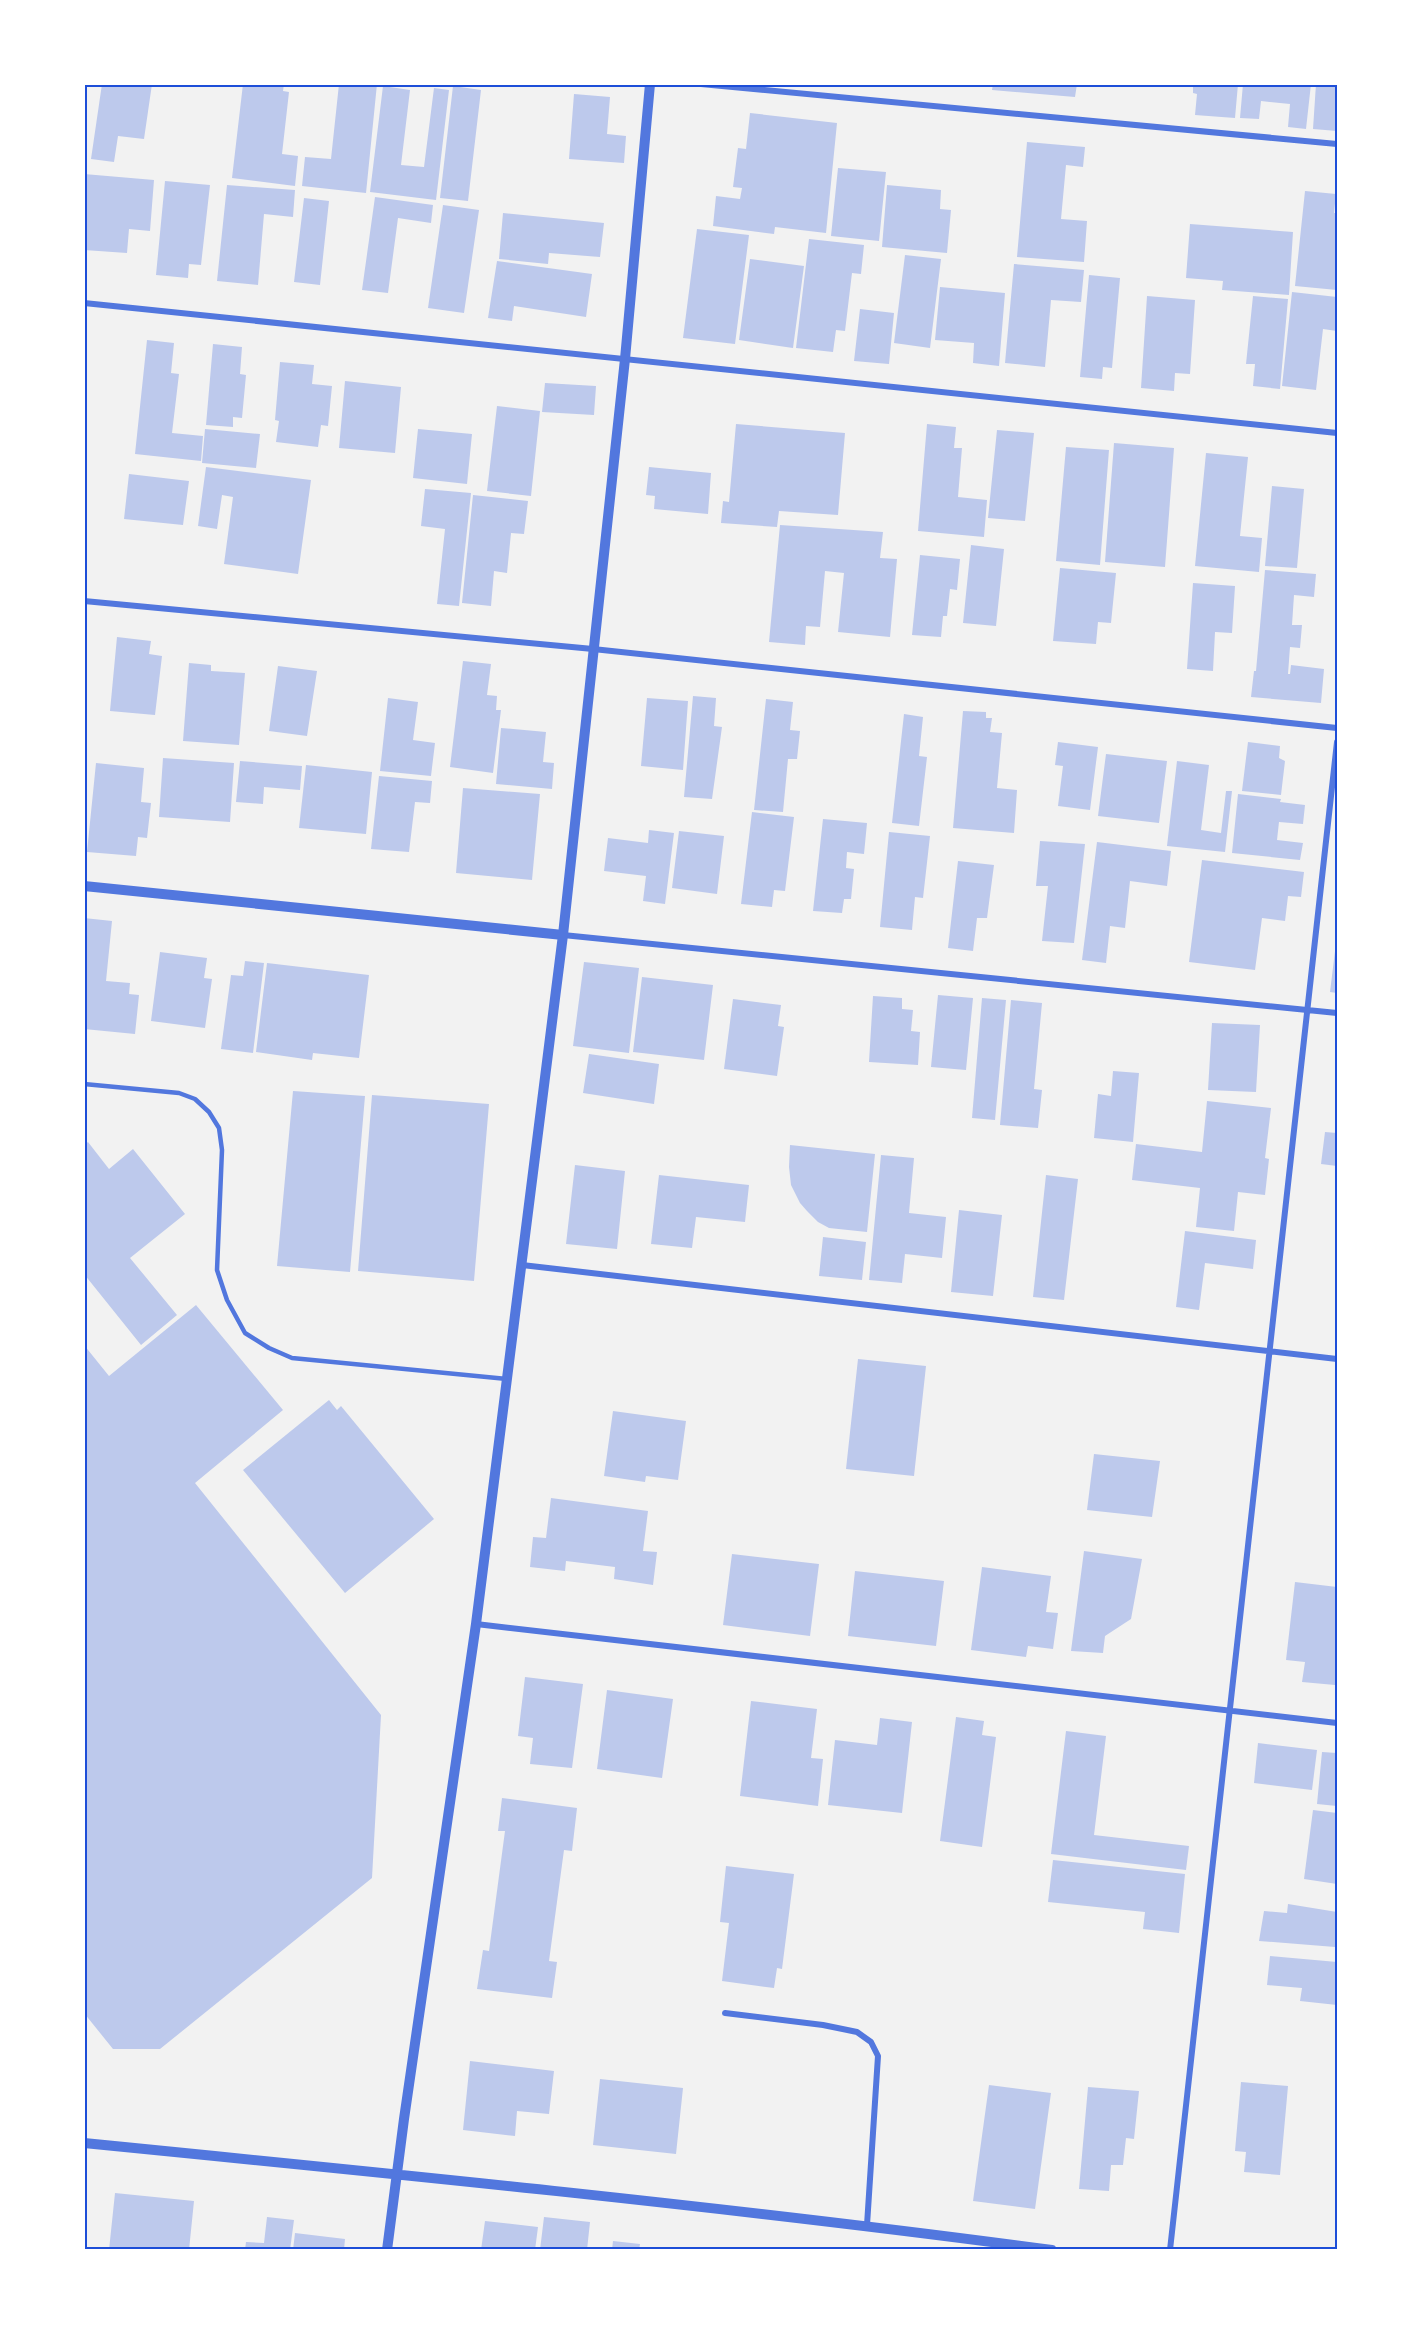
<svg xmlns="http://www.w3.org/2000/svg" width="1421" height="2334" font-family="'PT Sans',sans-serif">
	<rect width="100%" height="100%" fill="#f2f2f2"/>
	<path fill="#bdc9ec" d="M102,84H152L144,139L118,136L114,162L91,159Z
		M243,84H284L283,91L289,92L282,154L298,156L295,186L232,178Z
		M339,84H377L366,193L302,186L305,157L331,159Z
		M993,84H1077L1075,97L992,90Z
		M1193,84H1238L1235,118L1195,115L1197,94L1193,93Z
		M1243,84H1311L1306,129L1288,127L1290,104L1261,101L1259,119L1240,118Z
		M1316,84H1337V131L1313,129Z
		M383,86L410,90L401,165L424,167L434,88L449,90L436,200L370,192Z
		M453,86L481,90L468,201L440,198Z
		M574,94L610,97L607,134L626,136L624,163L569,159Z
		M750,113L837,123L826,233L775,227L774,234L713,226L716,196L740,199L742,188L733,187L738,148L746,149Z
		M1027,142L1085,147L1083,167L1066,165L1061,219L1087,221L1084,262L1017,257Z
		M838,168L886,172L879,241L831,236Z
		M84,174L154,180L150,231L129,229L127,253L84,250Z
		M165,181L210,185L201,265L189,264L188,278L156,275Z
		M227,185L295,190L293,217L264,214L258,285L217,281Z
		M887,185L941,190L940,209L951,210L947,253L882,247Z
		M1305,191L1336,194L1334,213H1337V290L1295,286Z
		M375,197L433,205L431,223L398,218L388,293L362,290Z
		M304,198L329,201L320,285L294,282Z
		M443,205L479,210L464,313L428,308Z
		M503,213L604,223L600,257L549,253L548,264L499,259Z
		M1190,224L1293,232L1289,295L1222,290L1223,281L1186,278Z
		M697,229L749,235L735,344L683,338Z
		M809,239L864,245L861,274L852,273L845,331L836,330L833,352L796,348Z
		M905,255L941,259L930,348L894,343Z
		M750,259L804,266L793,348L739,340Z
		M497,261L592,274L586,317L514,306L512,321L488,318Z
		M1014,264L1084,270L1081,302L1051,300L1045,367L1005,363Z
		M1089,275L1120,278L1112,368L1103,367L1102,379L1080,377Z
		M940,287L1005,293L999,366L973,363L974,343L935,340Z
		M1292,292L1337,297V331L1323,329L1316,390L1282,386Z
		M1147,296L1195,300L1190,374L1175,373L1174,391L1141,388Z
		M1253,296L1288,299L1280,389L1253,386L1255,364H1246Z
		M860,309L894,313L889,364L854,361Z
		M147,340L174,343L171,373L179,374L172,433L203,436L201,461L135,454Z
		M213,344L242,347L240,374L246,375L242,418L233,417V427L206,425Z
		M280,362L314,365L312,384L332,386L328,426L321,425L318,447L276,442L279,421L275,420Z
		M345,381L401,387L395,453L339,448Z
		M545,383L596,386L594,415L542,412Z
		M497,406L540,411L531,496L487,491Z
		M736,424L845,433L838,515L779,511L777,527L721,523L723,501L729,502Z
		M927,424L956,427L954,448H962L958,497L987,500L984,537L918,531Z
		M205,429L260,434L256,468L202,463Z
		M418,429L472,434L467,484L413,478Z
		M997,430L1034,433L1025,521L988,518Z
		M1114,443L1174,448L1165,567L1105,562Z
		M1066,447L1109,450L1100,565L1056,561Z
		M1206,453L1248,457L1240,536L1262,538L1259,572L1195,566Z
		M206,467L311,480L298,574L224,564L233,497L222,495L217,529L198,526Z
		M649,467L711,473L708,514L654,509L655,496L646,495Z
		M129,474L189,481L183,525L124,519Z
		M1272,486L1304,489L1297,568L1265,566Z
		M425,489L471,493L459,606L437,604L445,529L421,526Z
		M473,495L528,501L524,534L511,533L507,573L494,571L491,606L462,603Z
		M780,525L883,532L880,558L897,559L890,637L838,632L844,573L825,571L820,627L806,626L805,645L769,642Z
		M971,545L1004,549L996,626L963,623Z
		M920,555L960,559L957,590L950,589L947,616H943L941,637L912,635Z
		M1060,568L1116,573L1111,623L1098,622L1096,644L1053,641Z
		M1265,570L1316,574L1314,597L1294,595L1292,625H1302L1300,648L1290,647L1288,674H1290L1291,665L1324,669L1321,703L1251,697L1254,671H1256Z
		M1193,583L1235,586L1232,633L1215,632L1213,671L1187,669Z
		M117,637L151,641L149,654L162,656L155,715L110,711Z
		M463,661L491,664L487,695L497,696L496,710H501L493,773L450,767Z
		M189,663L211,665V671L245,673L239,745L183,741Z
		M278,666L317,671L307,736L269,731Z
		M693,696L716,698L714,726L722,727L712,799L684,797Z
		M388,698L418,702L413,740L435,743L431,776L380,771Z
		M647,698L688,701L683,770L641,766Z
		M766,699L793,702L790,730L800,731L797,759H788L783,812L754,810Z
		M963,711L986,712V718H992L990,732L1002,733L997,788L1017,790L1014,833L953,828Z
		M904,714L923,717L919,756L927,757L919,826L892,823Z
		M501,728L546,732L543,762L554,763L552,789L496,784Z
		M1058,742L1098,747L1090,810L1058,806L1063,766L1055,765Z
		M1248,742L1280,746L1279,758L1285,761L1281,795L1242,791Z
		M1106,754L1167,761L1159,823L1098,816Z
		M163,758L234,763L230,822L159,817Z
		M240,761L302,766L300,790L264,787L263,804L236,802Z
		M1177,761L1209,765L1201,830L1221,833L1226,791H1232L1225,852L1167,846Z
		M96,763L144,768L141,802L151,803L147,838L138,837L136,856L87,852Z
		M306,765L372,772L366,834L299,828Z
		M379,776L432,781L430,803L415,802L409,852L371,849Z
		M463,788L540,794L532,880L456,873Z
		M1238,794L1281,799L1280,802L1305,805L1303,824L1279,822L1277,840L1303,843L1300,860L1232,853Z
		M752,812L794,817L785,891L774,890L772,907L741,904Z
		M823,819L867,823L864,854L847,852L846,868L854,869L851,899H844L842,913L813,911Z
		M649,830L674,833L665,904L643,901L646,876L604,871L608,838L648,843Z
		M679,831L724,836L717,894L672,888Z
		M889,832L930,836L923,898L915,897L912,930L880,927Z
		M1040,841L1085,844L1074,943L1042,941L1048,886H1036Z
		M1097,842L1171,851L1167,886L1130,881L1125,928L1110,926L1106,963L1082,960Z
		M1202,860L1304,872L1301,897L1288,896L1285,921L1262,918L1255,970L1189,962Z
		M958,861L994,865L987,918H977L973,951L948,948Z
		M84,918L112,921L106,981L130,983L129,994L139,995L135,1034L84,1029Z
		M1336,943H1337V993L1330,992Z
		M160,952L207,958L204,978L212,979L205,1028L151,1021Z
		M245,961L264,963L253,1053L221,1049L231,975L243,976Z
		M584,962L639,968L629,1053L573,1046Z
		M267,963L369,975L359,1058L313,1053L312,1060L256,1052Z
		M642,977L713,985L704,1060L633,1052Z
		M938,995L973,998L966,1070L931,1067Z
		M873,996L902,998V1009L913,1010L911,1031L920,1032L918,1065L869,1062Z
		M982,998L1006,1000L995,1120L972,1118Z
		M733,999L781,1005L778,1026L784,1027L777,1076L724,1069Z
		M1011,1000L1042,1003L1034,1089L1042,1090L1038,1128L1000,1125Z
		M1212,1023L1260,1025L1256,1092L1208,1090Z
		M589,1054L659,1064L654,1104L583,1093Z
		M1113,1071L1139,1073L1133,1142L1094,1138L1098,1094L1111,1096Z
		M293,1091L365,1096L350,1272L277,1266Z
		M372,1095L489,1104L474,1281L358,1271Z
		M1207,1101L1271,1108L1265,1158L1269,1159L1265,1195L1238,1192L1234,1231L1196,1227L1200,1188L1132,1180L1136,1144L1202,1152Z
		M1325,1132L1337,1133V1166L1321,1164Z
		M88,1142L109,1169L133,1149L185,1214L130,1258L177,1315L141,1345L84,1274V1145Z
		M790,1145L875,1154L867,1232L829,1228L818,1222L807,1211L800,1203L791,1185L789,1167Z
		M881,1155L914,1158L909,1213L946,1217L942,1258L905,1254L902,1283L869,1280Z
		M575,1165L625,1171L617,1249L566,1244Z
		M659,1175L749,1185L745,1222L696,1217L692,1248L651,1244Z
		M1046,1175L1078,1179L1064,1300L1033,1297Z
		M959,1210L1002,1215L993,1296L951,1292Z
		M1185,1231L1256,1240L1253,1269L1205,1263L1199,1310L1176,1307Z
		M823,1237L866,1242L862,1280L819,1276Z
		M196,1305L283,1410L195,1483L381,1715L372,1878L160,2049H113L84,2013V1345L109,1376Z
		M858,1359L926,1366L914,1476L846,1469Z
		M329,1400L337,1410L341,1406L434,1519L345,1593L243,1470Z
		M613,1411L686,1421L678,1480L646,1476L645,1482L604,1476Z
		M1094,1454L1160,1461L1152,1517L1087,1510Z
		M551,1498L648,1511L643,1551L657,1552L653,1585L614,1579L615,1567L566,1561L565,1571L530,1567L533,1537L546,1538Z
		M1084,1551L1142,1559L1131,1619L1105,1636L1103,1653L1071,1651Z
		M732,1554L819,1564L810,1636L723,1625Z
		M982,1567L1051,1576L1046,1612L1058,1613L1053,1649L1028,1646L1026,1657L971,1650Z
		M855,1571L944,1581L936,1646L848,1636Z
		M1295,1582L1337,1587V1667L1335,1685L1302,1682L1305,1662L1286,1660Z
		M525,1677L583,1684L572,1768L530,1764L533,1738L518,1736Z
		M607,1690L673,1699L662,1778L597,1769Z
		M751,1701L817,1709L811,1758L823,1759L818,1806L740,1796Z
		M956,1717L984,1721L982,1735L996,1737L982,1847L940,1841Z
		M880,1718L912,1722L902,1813L828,1805L835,1740L877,1745Z
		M1066,1731L1106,1736L1094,1835L1189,1846L1186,1870L1051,1854Z
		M1258,1743L1317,1750L1312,1790L1254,1783Z
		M1322,1752L1337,1753V1806L1317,1804Z
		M502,1798L577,1808L572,1851L564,1850L549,1961L557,1962L552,1998L477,1989L483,1950L489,1951L505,1831H498Z
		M1313,1810L1337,1813V1884L1304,1879Z
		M1053,1860L1185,1874L1179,1933L1143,1929L1145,1912L1048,1902Z
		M726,1866L794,1874L782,1969L777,1968L774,1988L722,1981L729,1923L720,1922Z
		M1288,1904L1337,1912L1335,1947L1259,1941L1264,1911L1287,1913Z
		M1270,1956L1337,1962V2005L1300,2001L1302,1988L1267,1985Z
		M470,2061L554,2071L549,2114L517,2111L515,2136L463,2130Z
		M600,2079L683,2088L676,2154L593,2145Z
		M1241,2082L1288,2086L1280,2175L1244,2172L1246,2152L1235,2151Z
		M989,2085L1051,2093L1035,2209L973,2201Z
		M1088,2087L1139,2091L1134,2139L1126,2138L1123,2165H1111L1109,2191L1079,2189Z
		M115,2193L194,2201L189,2250H109Z
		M267,2217L294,2220L290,2250H245L246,2242L264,2243Z
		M544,2217L590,2222L587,2250H540Z
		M485,2221L538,2227L535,2250H481Z
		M295,2233L345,2239L344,2250H293Z
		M613,2241L640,2244L639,2250H612Z"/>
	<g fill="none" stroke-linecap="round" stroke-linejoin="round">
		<path stroke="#5277de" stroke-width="4.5" d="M84,1084L179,1093L195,1099L209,1112L219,1128L222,1150L217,1270L227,1300L245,1333L269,1348L292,1358L507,1379"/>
		<path stroke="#5277de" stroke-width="6" d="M701,84L1337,144
			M84,303L1337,433
			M84,601L593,649L1337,728
			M563,935L1337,1013
			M522,1265L1337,1359
			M476,1624L1337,1723
			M725,2013L823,2025L857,2032L871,2042L878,2056L867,2225
			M1170,2250L1337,742"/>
		<path stroke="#5277de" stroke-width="10" d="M84,886L563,935
			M84,2143C407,2175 730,2207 1052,2250
			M387,2250L404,2119L476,1624L563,935L625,359L650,84"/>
	</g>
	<rect width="1421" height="2334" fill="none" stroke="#ffffff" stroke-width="171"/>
	<rect x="86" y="86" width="1250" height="2162" fill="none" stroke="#1d4ed8" stroke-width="2"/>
</svg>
